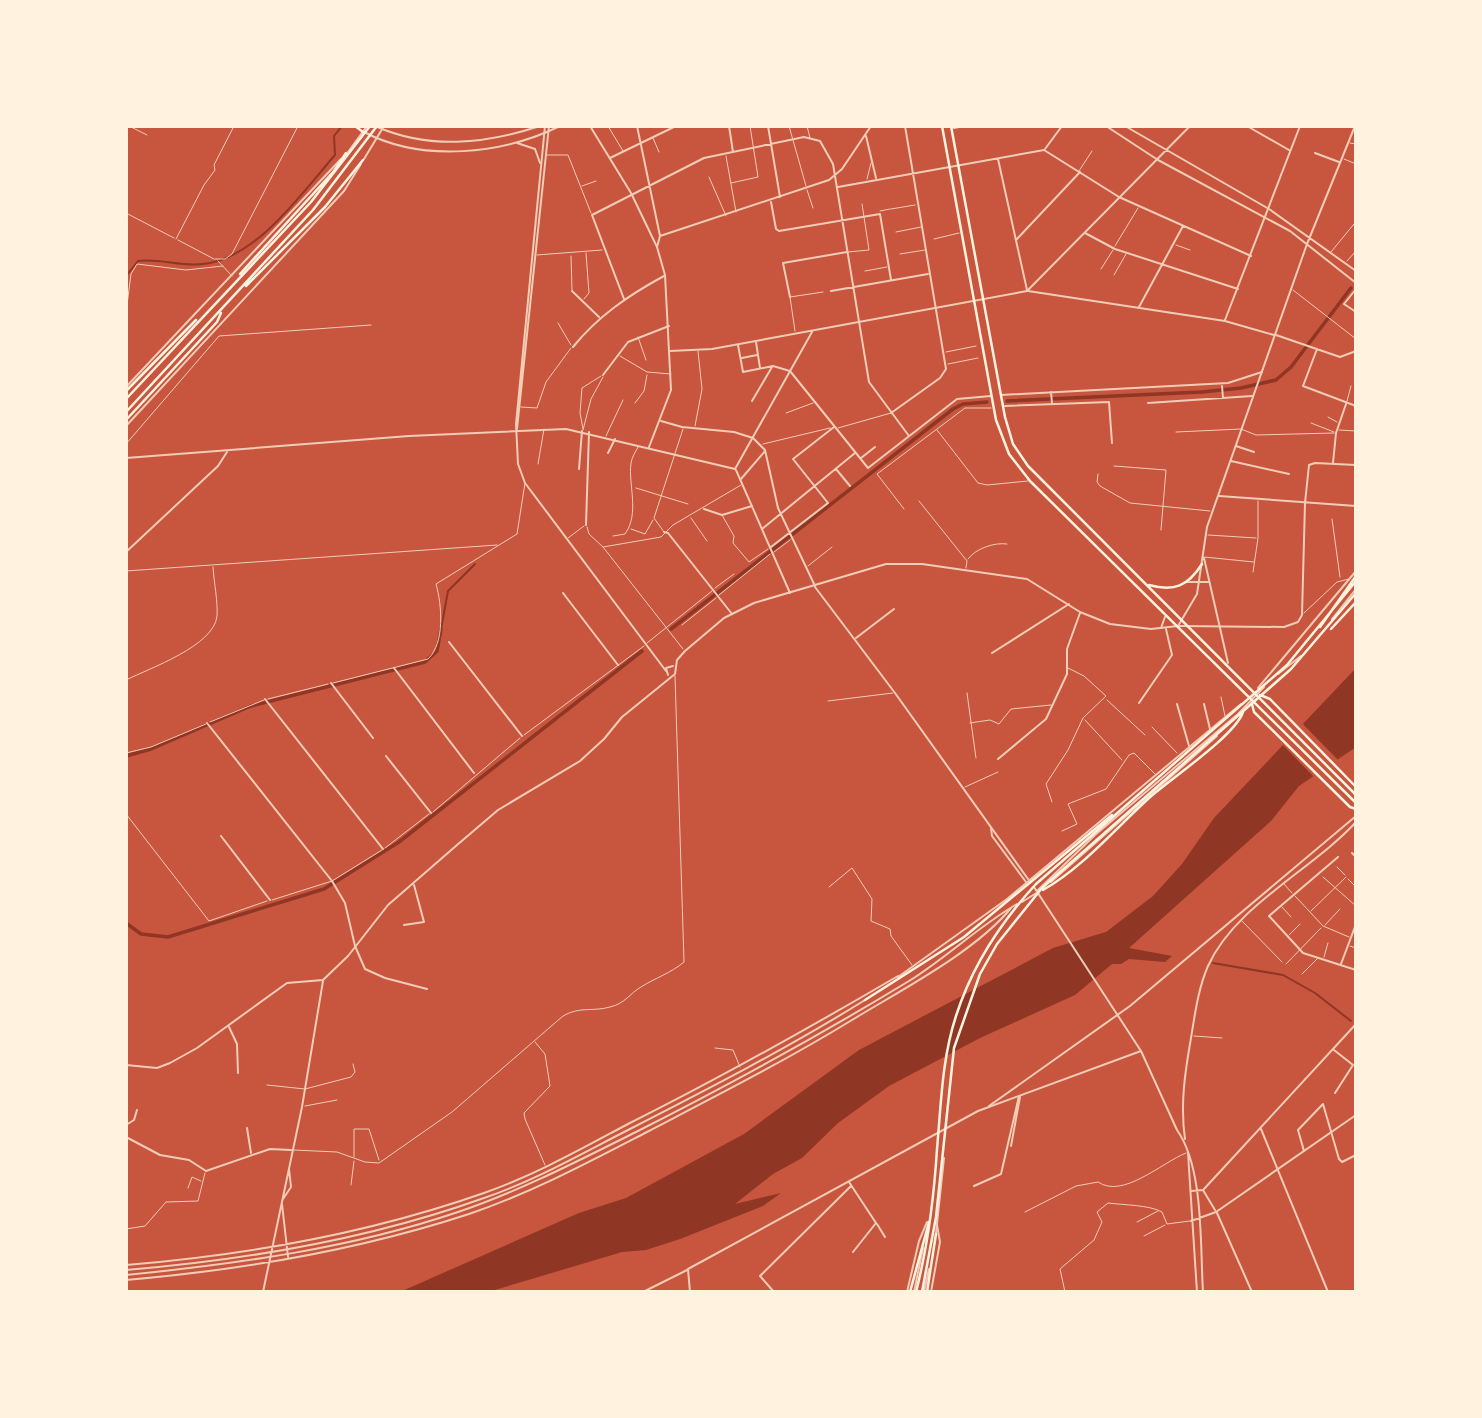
<svg xmlns="http://www.w3.org/2000/svg" width="1482" height="1418" font-family="Karla,sans-serif">
	<rect width="100%" height="100%" fill="#c8553d"/>
	<path fill="#8f3625" d="M1356,668V747L1299,786L1271,821L1129,948L1172,956L1165,962L1129,959L1121,964H1112L1075,995L980,1038L889,1086L838,1123L802,1158L773,1174L735,1204L781,1193L763,1206L680,1239L646,1250L622,1252L488,1292H400L579,1213L626,1198L744,1134L859,1050L1053,948L1106,932L1153,896L1182,864L1214,818Z"/>
	<path fill="#c8553d" d="M1301,722L1340,762L1316,779L1281,743Z"/>
	<g fill="none" stroke-linecap="round" stroke-linejoin="round">
		<path stroke="#8f3625" stroke-width="2" d="M126,276L138,261C160,258 181,267 203,264C256,259 301,194 335,155L334,136L342,126
			M441,629L448,591L475,564
			M1213,963L1283,975L1315,993L1351,1021"/>
		<path stroke="#8f3625" stroke-width="3.5" d="M1007,401L1202,392L1241,388L1276,380L1291,367L1351,288
			M671,629L953,409L963,404L987,402
			M126,756L151,749L251,706L425,662L437,651L441,629
			M126,923L141,934L168,937L324,889L399,842L642,651"/>
		<path stroke="#f1ccb7" stroke-width="1" d="M129,126L147,135
			M608,126L623,151
			M789,126L806,186
			M807,126L810,138
			M952,129L967,126
			M653,138L659,152
			M1350,143L1356,144
			M547,155H568L591,213
			M726,156L736,212
			M1344,159L1356,164
			M1079,171L1092,151
			M709,177L726,216
			M867,179L871,163
			M731,183L758,177L750,126
			M582,186L596,181
			M807,190L813,208
			M891,209L915,205
			M880,211L890,209
			M126,213L174,238
			M896,232L921,227
			M176,239L204,185L215,170L214,165L234,126
			M934,239L959,233
			M178,240L214,259
			M1176,245L1190,250
			M1115,246L1138,208
			M848,252L869,250L862,204
			M1331,252L1354,224
			M900,254L925,250
			M537,255L602,250
			M571,256L572,290
			M215,259H225L232,254L298,126
			M218,261L232,276
			M1347,261L1356,251
			M1101,269L1113,250
			M865,271L887,267
			M1114,275L1126,254
			M1293,290L1356,339
			M584,299L589,293L586,253
			M126,313L131,274L137,264L186,270L223,266
			M558,323L571,345
			M795,331L790,297L823,292
			M638,337L646,360
			M620,356L647,372L671,374
			M1347,401L1351,386
			M635,403L644,391L647,375
			M521,407L537,408L546,382L571,348
			M786,413L813,403
			M1328,417L1337,422
			M1311,423L1334,432
			M695,426L702,389L698,351
			M838,428L891,413
			M583,429L580,413L582,388L601,376
			M583,430L591,399L603,377
			M937,430L978,483L987,485L1028,481
			M1339,430L1356,431
			M1176,432L1241,429L1256,435L1334,433
			M606,436L623,400
			M126,444L219,336L371,325
			M763,444L830,428
			M538,464L544,429
			M1114,466L1166,470L1161,530
			M1098,474L1097,482L1100,486L1130,503L1210,511
			M636,488L688,504
			M919,501L967,561L966,568
			M904,509L877,474L965,408H991
			M722,515L734,536L733,543L749,562L768,549
			M691,518L707,541
			M1332,519L1340,577
			M587,527L589,534L603,547L683,649
			M631,529L645,534L653,520
			M664,532L654,518L683,429
			M1208,535L1256,538
			M613,536L625,534C640,513 628,485 631,463C632,457 635,453 638,447
			M568,538L584,526
			M603,547L661,537L673,525L741,485
			M774,552L790,540
			M1204,557L1254,562
			M968,559C975,549 994,542 1007,544
			M808,566L832,547
			M126,571L497,545
			M1253,572L1258,538V501
			M715,588L734,574
			M719,595L770,554
			M1304,613L1337,582L1349,579
			M682,625L716,598
			M647,643L712,591
			M126,680C150,668 214,646 217,616C218,601 214,583 213,567
			M333,683L428,659C445,643 442,605 436,584L517,534L525,483
			M967,693L976,758
			M1221,697L1225,716
			M268,699L328,684
			M1107,700L1145,735
			M828,701L893,693
			M1085,720L1122,760
			M210,722L264,700
			M970,723L990,720L999,724L1011,709L1051,705
			M1152,727L1177,753
			M524,735L644,646
			M126,753L151,747L206,724
			M965,787L998,772
			M1052,802L1046,784L1068,750L1083,718L1106,696L1084,676L1068,668
			M433,812L520,738
			M126,814L209,921L267,901
			M1062,831L1077,824L1068,804L1106,789L1129,755L1134,753L1155,774
			M385,848L429,814
			M1337,867L1345,875
			M1323,877L1356,906
			M1348,879L1356,887
			M1284,884L1292,893
			M829,887L852,868L872,899L871,921L890,929L891,936L912,965
			M1295,896L1323,926L1349,937
			M272,900L332,881L382,850
			M1282,907L1291,917
			M1311,911L1346,877
			M1242,921L1282,962
			M1325,925L1340,909
			M1289,935L1300,924
			M1350,946L1356,948
			M1324,957L1328,943
			M1286,964L1321,928
			M1302,974L1318,958
			M1194,1036L1222,1038
			M535,1042L545,1054L550,1086L524,1113L525,1119L545,1165
			M715,1048L733,1050L740,1067
			M267,1085L305,1089L351,1077L355,1072L353,1064
			M305,1106L337,1100
			M293,1150L337,1152L365,1162L379,1163L452,1112L563,1016C580,1006 593,1012 610,1007C626,1003 629,994 641,987C655,978 671,973 684,962L675,676
			M354,1157V1129H369L379,1160
			M351,1185L354,1161
			M188,1188L192,1177L201,1181
			M1025,1212L1076,1186L1098,1182C1123,1199 1161,1163 1186,1153
			M1137,1222L1158,1211
			M126,1229L145,1226L166,1202L198,1201L205,1173
			M1144,1236L1165,1225
			M1065,1292L1060,1269L1094,1240L1102,1222L1097,1212L1108,1203C1123,1205 1150,1205 1162,1212L1167,1224L1190,1221"/>
		<path stroke="#f1ccb7" stroke-width="1" d="M946,352L976,346
			M948,364L978,358"/>
		<path stroke="#f1ccb7" stroke-width="2" d="M545,126L516,424L518,464L525,483L666,671
			M637,126L660,236L657,247
			M729,126L733,152
			M768,126L780,197
			M1247,126L1289,150
			M866,136L876,178
			M1045,149L1062,126
			M348,152L367,126
			M1315,153L1339,162
			M610,158L676,126
			M364,159L384,126
			M998,159L1027,290
			M838,187L1044,150L1119,197L1251,256
			M771,202L776,229L779,231L880,214L891,280
			M1085,233L1115,249L1238,289
			M660,236L829,180L842,169L871,126
			M1016,240L1080,172
			M1356,289L1344,304L1356,312
			M572,291L599,317
			M831,291L928,274
			M790,297L783,263L847,252
			M624,299L592,215L704,158L804,137L820,141L833,164L869,382L909,436
			M1139,307L1183,226
			M1225,320L1300,126
			M1276,335L1340,357L1356,351
			M756,342L760,368
			M738,345L743,372L773,366L790,371L868,468L957,399L991,396
			M573,347C598,316 629,295 664,276
			M1317,349L1303,386L1356,406
			M742,358L757,355
			M603,375L628,342L669,326
			M1222,386L1223,398
			M126,387L341,159
			M1051,392L1052,403
			M1001,395L1228,383L1262,372
			M752,401L772,367
			M1148,403L1252,396
			M1005,406L1109,402L1112,443
			M891,413L940,378L946,369L905,126
			M661,421L682,427L734,432L753,438L765,450L778,508L815,586
			M126,426L344,191L361,164
			M517,429L549,126
			M1236,446L1254,452
			M608,453L615,439
			M861,458L875,447
			M1231,461L1289,474
			M1333,463L1336,433L1346,404
			M579,469L582,431
			M836,469L850,486
			M741,479L765,451
			M1219,496L1356,506
			M704,509L722,515L752,506
			M586,525L589,432
			M762,529L855,453
			M664,532L668,533L732,614
			M771,547L828,503L793,459L834,427
			M126,552L218,466L227,452
			M563,593L618,665
			M1179,626L1284,627L1298,622L1302,615L1305,503L1309,465L1315,463L1356,465
			M1161,628L1165,617
			M856,638L894,609
			M449,642L522,736
			M992,653L1069,604
			M394,668L474,773
			M331,683L373,738
			M265,699L383,849
			M1139,703L1172,655L1166,629
			M1177,704L1189,746
			M1204,704L1210,729
			M207,723L332,881L345,903L355,946L365,969L385,978L427,989
			M386,756L431,813
			M998,759L1046,719L1067,674V649L1080,613
			M991,828L992,836L1026,882
			M221,836L270,900
			M1352,853L1356,857
			M1338,857L1269,916L1303,953L1356,970
			M404,925L424,922L414,885
			M1341,964L1356,924
			M229,1027L237,1044L238,1073
			M1334,1050L1353,1065L1335,1093
			M1355,1059L1356,1058
			M989,1106L1130,1006L1356,816
			M126,1125L134,1120L137,1110
			M247,1128L251,1153
			M1261,1129L1328,1292
			M126,1137L160,1155L189,1160L206,1171L270,1149L291,1150
			M1185,1139C1180,1105 1185,1072 1191,1038C1195,1014 1198,989 1208,966C1235,906 1312,870 1356,822
			M1011,1146L1020,1097
			M1304,1151L1298,1130L1323,1104L1339,1159L1342,1162L1356,1155
			M849,1182L876,1223L853,1252
			M974,1186L1001,1174L1019,1096
			M1204,1189L1356,1024
			M283,1199L291,1187L289,1169
			M282,1204L288,1257
			M1217,1213L1252,1292
			M877,1224L885,1237
			M126,1265C247,1255 370,1233 484,1193C535,1175 581,1149 628,1124C720,1078 809,1028 898,976
			M126,1280C241,1270 359,1250 469,1214C531,1193 589,1162 647,1132C716,1096 785,1061 852,1020C901,990 975,952 1011,908
			M263,1292L302,1107L323,981
			M643,1292L687,1270
			M774,1292L760,1276L851,1186
			M907,1292L919,1241L927,1222
			M931,1292L940,1242L937,1225"/>
		<path stroke="#f1ccb7" stroke-width="2" d="M375,126C429,150 485,144 540,126
			M590,126L631,193L657,247L665,275L671,390L649,447
			M1106,126L1158,160L1290,231L1356,283
			M1125,126L1269,209L1356,271
			M364,132C423,163 503,154 560,126
			M517,143L535,149L540,163
			M1028,291L1225,321L1274,335
			M670,351L712,349L1027,291L1190,126
			M126,458L409,436L566,429L735,469
			M735,469L812,332
			M736,470L790,593
			M1204,558L1228,663
			M1187,582H1209
			M815,587L895,693L1028,879
			M1332,619L1356,589
			M1278,674L1301,656
			M668,675L666,668L673,666
			M1258,688L1356,571
			M1051,882L1217,736
			M1034,887L1141,1051L1177,1130C1204,1168 1200,1244 1203,1292
			M1037,891L1095,835L1238,714L1264,687
			M1022,902L1038,892
			M898,977L1007,899L1241,704
			M126,1065L157,1068L170,1063L197,1048L287,983L323,980L348,956L388,905L457,845L498,810L580,761L604,739L622,717L675,674L677,660L685,651L724,618L754,603L886,564H922L1027,579L1080,612L1110,624L1151,629L1178,626L1197,594L1207,527L1307,244L1355,126
			M1188,1153L1197,1292
			M1191,1191L1203,1190L1215,1210
			M1191,1221L1216,1212L1356,1115
			M936,1233L944,1158
			M126,1270C246,1260 370,1239 484,1198C534,1181 581,1154 628,1130C708,1089 788,1048 865,1000
			M126,1275C237,1264 352,1248 458,1212C520,1191 578,1161 636,1132C729,1085 820,1035 909,981C946,958 979,926 1017,904
			M690,1292L688,1269L978,1111L1141,1051
			M914,1292L923,1248
			M924,1292L929,1269"/>
		<path stroke="#fff3e0" stroke-width="2.5" d="M355,126L363,132"/>
		<path stroke="#fff3e0" stroke-width="2.5" d="M942,126L996,420L1009,454L1030,481L1356,803
			M951,126L1005,417L1013,444L1028,466L1356,795
			M240,274L334,171L346,153
			M246,286L325,207L363,160
			M126,391L196,320
			M126,399L311,202L370,126
			M126,412L313,210L377,126
			M126,420L217,322L221,313
			M1149,585C1174,592 1188,586 1202,564
			M1260,695L1270,699L1356,787
			M1252,704L1254,712L1350,807L1356,809"/>
		<path stroke="#fff3e0" stroke-width="2.5" d="M1320,627L1356,576
			M1331,629L1356,602
			M1043,890C1082,868 1115,829 1149,798C1170,779 1235,736 1243,712
			M865,1000L964,937L1112,815
			M910,1292L929,1222
			M916,1292C928,1245 934,1197 937,1149C941,1105 942,1058 956,1016C972,966 1001,922 1036,884L1287,665L1356,581
			M922,1292L936,1217L954,1048L980,974L997,944L1042,888L1291,669L1356,593
			M927,1292L936,1234"/>
	</g>
	<rect width="1482" height="1418" fill="none" stroke="#fff3e0" stroke-width="256"/>
</svg>
